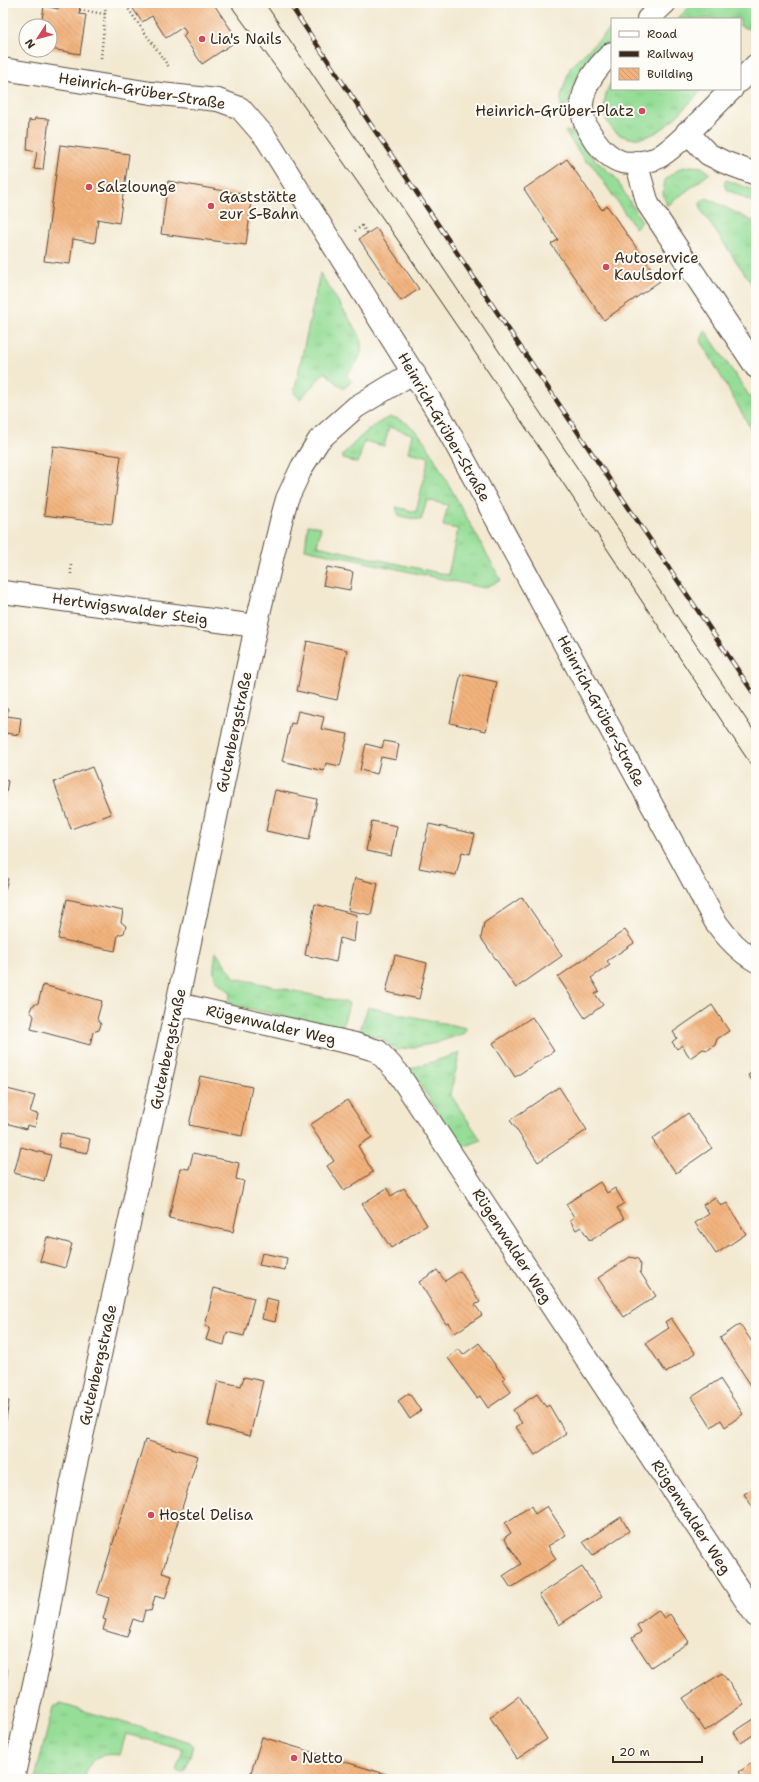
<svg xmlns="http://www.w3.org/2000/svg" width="759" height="1782" font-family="'Shantell Sans',sans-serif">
	<defs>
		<pattern id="grass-tufts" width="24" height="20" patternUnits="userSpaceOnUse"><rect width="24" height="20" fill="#96dd97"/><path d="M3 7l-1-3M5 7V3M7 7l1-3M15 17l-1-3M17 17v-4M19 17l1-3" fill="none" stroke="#82be82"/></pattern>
		<pattern id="building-back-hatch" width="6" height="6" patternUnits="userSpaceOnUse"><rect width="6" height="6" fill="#f2b27d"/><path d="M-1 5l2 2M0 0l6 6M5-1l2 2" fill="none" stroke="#d0996c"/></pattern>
	</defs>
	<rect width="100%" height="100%" fill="#fdfcf7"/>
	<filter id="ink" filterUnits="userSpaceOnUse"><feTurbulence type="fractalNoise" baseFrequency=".025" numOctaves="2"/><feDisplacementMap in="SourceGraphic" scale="8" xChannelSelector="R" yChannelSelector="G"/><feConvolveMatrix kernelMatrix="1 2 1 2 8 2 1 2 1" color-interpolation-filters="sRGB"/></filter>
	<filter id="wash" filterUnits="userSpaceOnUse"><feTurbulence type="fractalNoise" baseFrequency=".012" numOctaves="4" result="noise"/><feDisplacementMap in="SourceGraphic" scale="16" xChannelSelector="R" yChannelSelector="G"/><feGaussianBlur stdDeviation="0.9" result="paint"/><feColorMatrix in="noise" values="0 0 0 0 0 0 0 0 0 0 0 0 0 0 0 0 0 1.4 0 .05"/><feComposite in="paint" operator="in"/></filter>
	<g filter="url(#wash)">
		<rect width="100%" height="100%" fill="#f3e9d1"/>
		<path fill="url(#grass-tufts)" stroke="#68845a" d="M694,3H756V32L740,26V19H677Z
			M612,27V40C589,61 575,69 570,102L561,108V96L570,68Z
			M612,81V89H703C691,101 668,128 653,134C615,151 591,114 612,81Z
			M567,131L577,134L595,160L615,177L642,222L635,228L590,162H586L568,136L565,132Z
			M691,166L702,167L710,173L667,206L663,194L665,179L681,168Z
			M726,180L756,191V204L726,189L724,184Z
			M707,198L756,223V290L701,210L700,203Z
			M320,273L360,336C364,355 359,361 346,375L352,381L343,389L325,372L300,399L294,393Z
			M705,330L756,406V438L701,341Z
			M391,417C408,420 417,431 427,445L501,580L484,588L305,549L308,525L321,527L317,546L448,575L458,529L443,526L448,505L427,500L421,520L399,516L396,507L416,512L429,457L408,452L412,434L389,427L384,446L364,441L358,463L343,459V454C357,441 372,423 391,417Z
			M216,952L235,978L349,1003L342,1029L228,1004L231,992C210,979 213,974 216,952Z
			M368,1007L466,1028L465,1033L436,1043L397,1050L381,1038L359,1033Z
			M460,1053L450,1094L481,1140L461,1148L410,1069Z
			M3,1671L8,1672L3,1698Z
			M61,1704L190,1742L193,1746L185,1771L181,1773L176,1770L183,1749L126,1734L120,1755C97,1753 91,1757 84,1779H35L53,1707Z"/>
		<g id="blocks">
			<path fill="url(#building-back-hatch)" d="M59,3L80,5L79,14L86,15L80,54L50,49V26H41L44,6L58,9Z
				M129,3H213L238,40L202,64L183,36L186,33L183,27L166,38L152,16L142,22Z
				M35,118L49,119L43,170L34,169L37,152L27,150L29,120L34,121Z
				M60,145L129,154L119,223L98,219L95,243L73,239L70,264L44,261Z
				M567,159L602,210L607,206L660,281L604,320L551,244L558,240L524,189Z
				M168,181L247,195L251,207L246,245L161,234Z
				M376,228L419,289L401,301L359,239Z
				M53,446L121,456L112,524L44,515Z
				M327,567L353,572L350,590L323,585Z
				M307,641L347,650L337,700L297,691Z
				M461,674L497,682L486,731L450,723Z
				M3,708L8,709L7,716L21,718L19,735L5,733L4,741Z
				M298,711L324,717L321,729L348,734L340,766L326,763L324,771L282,761L291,723L295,724Z
				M384,741L399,744L396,760L381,757L377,774L360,770L366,744L382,748Z
				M92,767L111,814L71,829L54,782Z
				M3,779L8,781L4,803H3Z
				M275,790L317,799L309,840L266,831Z
				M372,821L397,826L391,856L366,851Z
				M429,824L475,834L470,854L462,852L456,875L419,868Z
				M3,877L8,879L3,897Z
				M355,878L378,884L371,915L348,910Z
				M522,897L562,956L516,988L481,938L484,923Z
				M67,899L123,911L121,922L126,926L124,933L118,935L115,951L58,939Z
				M315,904L357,915L354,942L340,938L336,962L305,955Z
				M625,930L634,943L607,961L610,965L591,978L599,991L595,994L603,1005L585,1018L558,977Z
				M395,955L427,963L419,999L386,992Z
				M43,985L102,1001L97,1019L101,1024L99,1030L93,1032L90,1045L31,1029L34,1016L30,1011L32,1006L38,1003Z
				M712,1005L729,1031L717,1039L715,1045L708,1050L703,1049L690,1058L682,1045L677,1049L672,1042L677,1038L673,1032Z
				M532,1017L554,1051L515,1077L493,1043Z
				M756,1070V1086L748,1075Z
				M200,1076L252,1087L242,1136L189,1125Z
				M559,1087L587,1130L538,1162L510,1120Z
				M3,1088L35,1096L30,1112L38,1114L35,1127L27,1125L26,1129L3,1122Z
				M347,1100L372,1137L358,1146L373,1172L344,1191L327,1166L334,1161L310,1125Z
				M688,1113L712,1148L676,1173L652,1139Z
				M61,1133L90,1139L87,1153L58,1147Z
				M21,1147L51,1155L44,1181L14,1173Z
				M193,1153L239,1163L236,1179L244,1181L233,1232L169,1218L180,1168L189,1169Z
				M600,1182L607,1193L615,1188L624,1203L617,1208L624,1219L590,1241L581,1227L576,1230L570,1220L574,1217L566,1204Z
				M387,1188L391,1196L404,1188L427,1225L391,1248L362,1204Z
				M715,1197L721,1206L727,1203L746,1234L716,1254L695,1223L709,1214L703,1205Z
				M47,1237L72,1244L65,1268L40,1261Z
				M262,1253L287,1258L285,1270L259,1265Z
				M630,1257L638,1259L641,1265L640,1272L656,1296L624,1317L598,1278Z
				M437,1270L445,1281L460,1271L480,1302L475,1305L482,1315L455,1333L448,1323L446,1324L419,1282Z
				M214,1288L254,1298L244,1336L227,1332L224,1345L206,1340L210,1327L205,1326Z
				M266,1298L279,1301L275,1322L262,1319Z
				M671,1318L695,1353L666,1373L646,1343L669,1328L665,1322Z
				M740,1324L756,1348V1393L720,1338Z
				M479,1343L505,1378L502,1380L511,1392L488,1408L480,1396L477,1398L448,1358L459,1349L463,1355Z
				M244,1377L263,1381L250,1436L208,1425L218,1381L241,1386Z
				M720,1379L743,1414L725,1427L721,1420L711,1427L692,1397Z
				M409,1393L421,1411L410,1419L398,1401Z
				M537,1394L546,1407L549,1405L566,1434L535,1455L516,1427L522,1423L513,1410Z
				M3,1400L9,1401L4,1431H3Z
				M145,1440L198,1456L162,1573L172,1576L165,1599L155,1596L151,1611L145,1610L142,1622L133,1619L127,1637L103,1630L106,1620L103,1619L109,1598L97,1594Z
				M756,1487V1512L744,1494Z
				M531,1506L535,1514L547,1506L566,1535L548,1546L556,1559L511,1588L503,1576L521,1564L504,1538L511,1533L505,1523Z
				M621,1517L629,1531L593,1555L583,1542Z
				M582,1567L602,1597L559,1625L539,1595Z
				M658,1610L664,1618L670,1614L689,1642L651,1667L632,1638L641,1632L637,1625Z
				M722,1673L744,1704L705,1731L683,1698Z
				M519,1696L547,1739L517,1759L490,1717Z
				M754,1719L756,1723V1733L741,1743L734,1732Z
				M262,1737L402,1779H249Z
				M756,1760V1779H744L739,1772Z"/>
		</g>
	</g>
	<g filter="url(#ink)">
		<use href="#blocks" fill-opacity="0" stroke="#574739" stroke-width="1"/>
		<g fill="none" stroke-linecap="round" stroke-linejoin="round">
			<g stroke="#574739" stroke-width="24">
				<path id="street" d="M687,132L708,154L724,162L756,174
					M3,592L256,626
					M178,1004L355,1044L378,1051L398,1073L756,1616
					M13,1779L41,1652L70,1491L168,1047L256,626L282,517L287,499L302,467L319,440L356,407L414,372"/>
			</g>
			<g stroke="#574739" stroke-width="24">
				<path id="secondary" d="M648,19L665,3
					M612,53C597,67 584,83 582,104C580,125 602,156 622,162C631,164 646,162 655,159C674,151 715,105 732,89
					M3,69L151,93L218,100L240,108L266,138L442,419L715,921C726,937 739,951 756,961
					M740,81L756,65
					M636,162L648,204L756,367"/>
			</g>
			<path stroke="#574739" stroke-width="2.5" stroke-dasharray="1 3" stroke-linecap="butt" d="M124,3L169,67
				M80,10L105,14
				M101,58L106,3
				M355,231L362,226L368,234
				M71,574V565"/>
			<use href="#street" stroke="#fff" stroke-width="22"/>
			<use href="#secondary" stroke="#fff" stroke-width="22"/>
			<path stroke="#3b2a1e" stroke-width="1" d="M229,3C413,253 583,514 756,772
				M265,3L756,734"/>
			<g stroke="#3b2a1e" stroke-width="4.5">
				<path id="rail" d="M289,3L756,697"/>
			</g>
			<use href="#rail" stroke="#fdfcf7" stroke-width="3" stroke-dasharray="9" stroke-linecap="butt"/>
		</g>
	</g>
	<g fill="#d1495b" stroke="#fdfcf7" stroke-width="1.5">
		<circle cx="202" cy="39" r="4"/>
		<circle cx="642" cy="111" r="4"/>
		<circle cx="89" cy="187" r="4"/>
		<circle cx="211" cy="206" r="4"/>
		<circle cx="606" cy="267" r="4"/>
		<circle cx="151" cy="1515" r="4"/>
		<circle cx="294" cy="1758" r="4"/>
	</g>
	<g text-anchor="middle" stroke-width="4" stroke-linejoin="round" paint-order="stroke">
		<g font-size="15" fill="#3b2a1e" stroke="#fdfcf7" text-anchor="start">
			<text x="210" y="44">Lia's Nails</text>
			<text x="634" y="116" text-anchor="end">Heinrich-Grüber-Platz</text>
			<text x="97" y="192">Salzlounge</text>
			<text x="219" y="202">Gaststätte<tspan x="219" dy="17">zur S-Bahn</tspan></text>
			<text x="614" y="263">Autoservice<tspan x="614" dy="17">Kaulsdorf</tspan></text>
			<text x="159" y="1520">Hostel Delisa</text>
			<text x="302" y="1763">Netto</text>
		</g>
		<g font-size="15" fill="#3b2a1e" stroke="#fdfcf7">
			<text transform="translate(142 91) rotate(9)" y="5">Heinrich-Grüber-Straße</text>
			<text transform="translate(444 427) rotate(60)" y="5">Heinrich-Grüber-Straße</text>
			<text transform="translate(130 609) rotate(8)" y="5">Hertwigswalder Steig</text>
			<text transform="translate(601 711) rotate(62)" y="5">Heinrich-Grüber-Straße</text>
			<text transform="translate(234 732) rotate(-78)" y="5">Gutenbergstraße</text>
			<text transform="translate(271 1025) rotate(13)" y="5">Rügenwalder Weg</text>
			<text transform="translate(168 1049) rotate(-78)" y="5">Gutenbergstraße</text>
			<text transform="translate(512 1246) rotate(57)" y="5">Rügenwalder Weg</text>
			<text transform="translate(98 1365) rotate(-77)" y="5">Gutenbergstraße</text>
			<text transform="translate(691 1517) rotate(57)" y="5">Rügenwalder Weg</text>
		</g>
	</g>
	<rect width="759" height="1782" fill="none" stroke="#fdfcf7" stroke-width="16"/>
	<rect x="611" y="18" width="130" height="72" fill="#fdfcf7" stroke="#afa8a0"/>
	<rect x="619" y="31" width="20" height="6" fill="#ffffff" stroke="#afa8a0"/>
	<text x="647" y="38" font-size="12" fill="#3b2a1e">Road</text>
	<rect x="619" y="51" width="20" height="6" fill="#3b2a1e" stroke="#afa8a0"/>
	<text x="647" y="58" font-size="12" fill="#3b2a1e">Railway</text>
	<rect x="619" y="68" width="20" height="12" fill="url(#building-back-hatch)" stroke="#afa8a0"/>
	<text x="647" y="78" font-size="12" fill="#3b2a1e">Building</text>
	<g transform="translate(38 38) rotate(234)"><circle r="19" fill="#fdfcf7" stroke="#afa8a0"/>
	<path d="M0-3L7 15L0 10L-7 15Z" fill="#d1495b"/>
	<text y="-6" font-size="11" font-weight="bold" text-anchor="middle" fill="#3b2a1e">N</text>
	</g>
	<path d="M613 1756v6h89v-6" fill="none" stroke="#3b2a1e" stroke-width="2"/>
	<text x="619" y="1756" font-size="12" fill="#3b2a1e" stroke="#fdfcf7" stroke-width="3" paint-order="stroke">20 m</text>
</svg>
